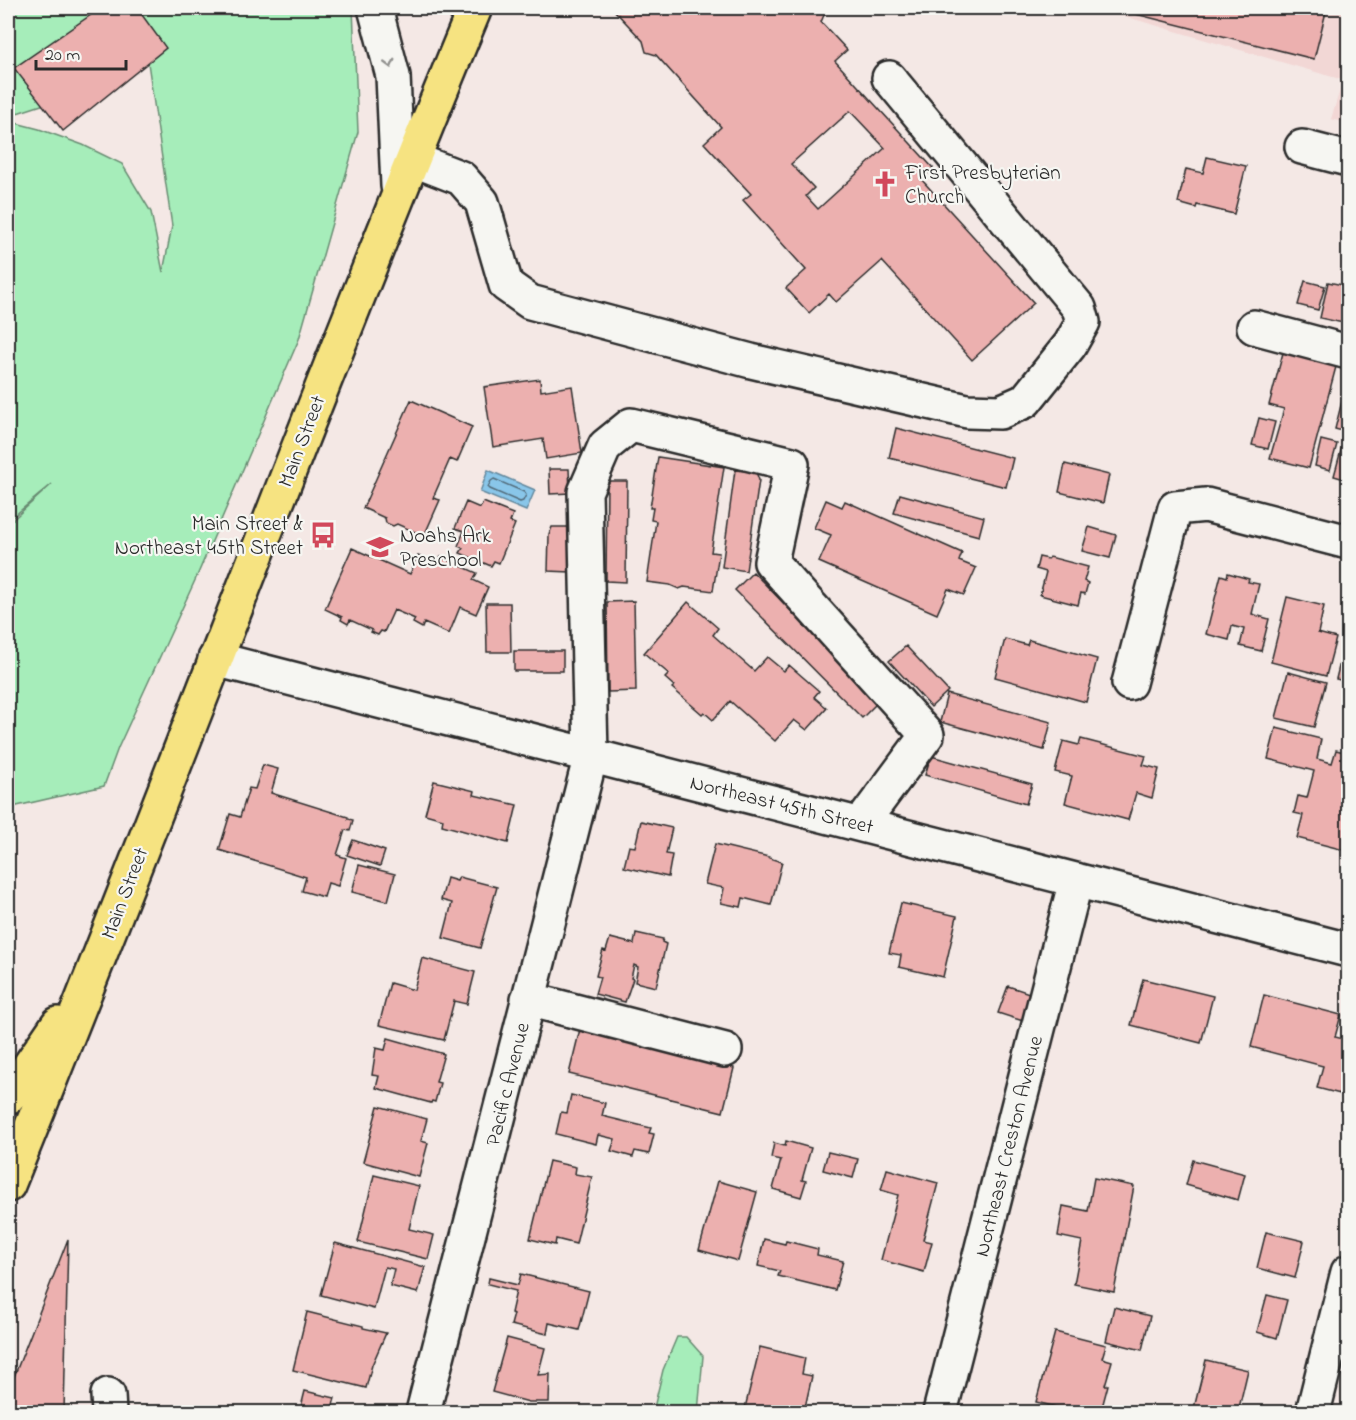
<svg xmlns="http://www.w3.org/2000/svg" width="1356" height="1420" font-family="'Indie Flower',sans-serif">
	<rect width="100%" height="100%" fill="#f4e8e5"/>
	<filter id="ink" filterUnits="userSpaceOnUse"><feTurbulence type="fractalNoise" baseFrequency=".0167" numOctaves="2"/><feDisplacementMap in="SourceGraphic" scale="12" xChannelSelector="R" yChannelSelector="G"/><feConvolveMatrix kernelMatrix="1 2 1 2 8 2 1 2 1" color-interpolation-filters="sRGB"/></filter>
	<g filter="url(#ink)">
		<path fill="#f2d7d5" d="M1096,8H1348V123L1331,119L1343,80Z"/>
		<path fill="#a6edba" stroke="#688c72" stroke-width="1.5" d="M8,8H353L358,132L299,339L197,576L118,748L104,786L8,808V524L52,484L8,521V121L39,129L83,145L122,164L151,212L163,272L172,226L142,22L66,97L8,116Z
			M677,1337H686L703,1356L698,1412H653L663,1370Z"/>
		<path fill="#89c6e9" stroke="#63889d" stroke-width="1.5" d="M488,470L535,490L526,511L480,492Z"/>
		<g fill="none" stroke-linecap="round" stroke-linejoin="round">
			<path stroke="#516977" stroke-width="1.5" d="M494,479L524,492L526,495L523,501L520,502L490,489L488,487L491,481Z"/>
		</g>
		<path fill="#ecb0af" stroke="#2b2b2b" stroke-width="1.5" fill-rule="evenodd" d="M101,8H137L166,48L63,131L14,68Z
			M612,8H827L821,22L847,50L835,61L933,168L921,179L1034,303L972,360L882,261L836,302L829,294L809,313L786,288L806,270L743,200L751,194L704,143L721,127L656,55L646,52L643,41ZM850,111L885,148L818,209L806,196L814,188L791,164Z
			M1112,8H1327L1314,59Z
			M1207,157L1246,166L1234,214L1197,205L1196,208L1178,203L1186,169L1203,173Z
			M1305,281L1325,286L1318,310L1298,305Z
			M1328,282L1348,286V324L1320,318Z
			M1284,349L1337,363L1309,468L1270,458L1284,409L1269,405Z
			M540,379L541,391L572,386L582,453L546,459L543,439L493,447L484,387Z
			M1345,389L1348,390V480L1334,476L1346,432L1335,429Z
			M411,400L472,427L457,462L450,459L433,498L440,500L424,536L397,524L393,526L386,523L385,518L363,508Z
			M1259,418L1275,422L1268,449L1252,445Z
			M896,428L1013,458L1006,487L889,458Z
			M1321,440L1337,444L1330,470L1315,466Z
			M658,457L724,467L711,552L719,553L713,591L684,587L679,589L670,585L647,582L656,521L651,520L653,508H650Z
			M1065,464L1109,475L1103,503L1059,492Z
			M549,469H569L570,493L550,494Z
			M735,470L756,472L759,480L746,571L722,567Z
			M607,481H627L626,582L606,581Z
			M900,494L984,517L979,536L894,513Z
			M826,500L842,507L845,501L962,553L959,561L976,568L964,595L948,589L937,614L819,562L831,535L814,528Z
			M466,502L480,508L483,502L513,514L510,522L515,524L499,563L494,561L491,566L460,553L463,548L458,546L464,531L455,528Z
			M552,527H572L571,572L548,571L549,535Z
			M1089,527L1116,535L1110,558L1082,551Z
			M352,548L410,574L418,556L437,564L441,557L477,573L473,580L488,587L476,614L460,607L449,634L424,623L422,628L413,623L415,619L394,610L384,632L381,631L378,635L371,632L372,630L350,620L348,624L341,620L342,617L325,609Z
			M1039,557L1048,559L1050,557L1088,567L1084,581L1088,583L1085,594L1081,593L1078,605L1040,595L1046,572L1036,569Z
			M753,572L879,701L862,718L735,590Z
			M1228,573L1249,579L1248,582L1259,584L1252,614L1269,619L1261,651L1240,646L1244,629L1232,626L1229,640L1206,634L1221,575L1227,577Z
			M1287,597L1324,606L1318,633L1336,638L1326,676L1271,662Z
			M634,601L636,691L608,692L607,602Z
			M688,602L718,628L713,635L754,671L767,657L784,671L789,665L819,691L814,697L827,708L807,730L794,720L775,741L730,701L713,720L704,712L702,714L672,688L674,686L665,678L669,674L644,653Z
			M486,603H510L511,652H487Z
			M1348,629V682L1336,679Z
			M1005,639L1027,645L1029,640L1097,659L1086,702L995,677Z
			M906,646L948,691L931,707L889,661Z
			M514,651H563V671H514Z
			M1288,672L1326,682L1314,727L1276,718Z
			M947,694L1051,722L1044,750L940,722Z
			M1276,728L1321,739L1317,759L1332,763L1336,750L1348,753V851L1297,838L1303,815L1294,813L1298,796L1307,798L1314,771L1268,759Z
			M1081,739L1146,756L1143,765L1159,769L1152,798L1136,793L1128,820L1065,803L1072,776L1055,772L1063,741L1079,745Z
			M931,756L1032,784L1026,804L925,775Z
			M263,765L278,769L271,793L348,817V819L353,820L350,831L345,830L337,855L346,858L338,886L328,883L324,897L302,891L306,877L219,850L230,814L240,817L249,788L255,789Z
			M434,781L475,791L474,795L517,805L508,843L442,825L443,819L425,814Z
			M641,821L672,828L666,854L672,855L668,877L624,867L629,846L635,847Z
			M353,840L385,851L380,866L347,855Z
			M715,844L769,857V858L782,862L771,905L743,898L741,907L721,903L724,888L705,884Z
			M359,865L395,874L388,901L352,892Z
			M459,877L497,887L480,948L443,938L452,903L441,900L447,878L457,881Z
			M901,903L957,916L943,977L899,967L901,955L889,953Z
			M636,933L663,939L662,942L666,944L656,987L635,982L638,967L634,965L631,978L633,979L625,1002L595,994L600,977L596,976L603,950L606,951L610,938L634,944Z
			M422,958L475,972L467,1004L454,1001L444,1040L379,1025L390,983L414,990Z
			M1143,979L1213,996L1201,1043L1131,1025Z
			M1008,986L1035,995L1026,1022L998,1013Z
			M1264,995L1341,1015L1335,1037L1348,1040V1096L1317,1088L1323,1066L1251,1047Z
			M580,1029L734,1068L723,1112L569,1074Z
			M388,1038L444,1054L436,1082L440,1083L435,1102L432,1101L431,1103L376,1088L379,1076L372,1075L376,1048L385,1050Z
			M571,1095L605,1103L602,1116L651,1128L649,1133L654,1134L649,1154L635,1151L633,1157L611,1151L615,1139L598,1135L596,1144L556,1134L561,1112L567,1113Z
			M378,1106L427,1119L421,1141L428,1143L419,1177L363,1162Z
			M786,1141L811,1148L802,1180L806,1181L801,1197L773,1189L781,1160L771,1158L774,1143L785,1146Z
			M828,1152L858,1159L853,1178L823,1170Z
			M1193,1160L1245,1174L1238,1200L1186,1185Z
			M549,1161L576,1167L575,1174L592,1177L576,1244L556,1239L555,1245L530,1239Z
			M887,1169L938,1183L923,1240L932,1242L924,1272L881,1260L898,1195L881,1190Z
			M374,1175L419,1186L409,1229L434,1235L428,1259L358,1242Z
			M1094,1178L1134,1186L1114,1292L1074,1284L1082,1241L1058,1236L1063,1206L1088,1211Z
			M718,1181L757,1192L738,1261L699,1250Z
			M1266,1232L1304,1241L1295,1278L1257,1268Z
			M68,1239L64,1412H8V1392Z
			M764,1239L785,1244L786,1241L818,1249L817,1255L843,1261L835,1290L778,1276L780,1271L758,1266Z
			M335,1243L425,1267L418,1293L390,1286L394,1269L385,1267L374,1309L321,1295Z
			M521,1274L589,1291L579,1330L549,1323L547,1334L511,1325L514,1314L511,1313L516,1291L488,1284L489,1278L518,1285Z
			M1267,1295L1287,1300L1277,1338L1257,1332Z
			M1114,1307L1150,1316L1142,1350L1106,1341Z
			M307,1312L363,1326V1328L386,1333L372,1365L366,1388L293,1370Z
			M1055,1332L1106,1345L1102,1358L1112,1361L1105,1385H1108L1101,1411L1099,1412L1078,1409L1077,1412L1036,1402Z
			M507,1338L545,1348L538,1375L550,1374L549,1402H529L492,1392Z
			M760,1347L805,1358L802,1374L812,1376L804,1412H744Z
			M1206,1360L1248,1370L1238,1412H1193Z
			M305,1391L335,1398L331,1412H321L301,1407Z"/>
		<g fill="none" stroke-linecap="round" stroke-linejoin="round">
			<g stroke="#2b2b2b" stroke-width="38">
				<path id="minor" d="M375,8L393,76L398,186
					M1302,147L1348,159
					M412,159L461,178L482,202L506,285L530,302L751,361L967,411L1000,412L1025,401L1070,345L1083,322L1079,308L889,78
					M1254,327L1348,352
					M215,659L1348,950
					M1129,683L1175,508L1206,505L1348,542
					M528,999L725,1050
					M108,1395L109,1412
					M423,1412L591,755L585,492L605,446L631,425L792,464L771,562L927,735L861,824
					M940,1412L1076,880
					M1313,1412L1348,1272"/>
			</g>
			<g stroke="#2b2b2b" stroke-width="38">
				<path id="major" d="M8,1097L58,1024
					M8,1185C167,794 313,398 475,8"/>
			</g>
			<use href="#minor" stroke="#f6f6f2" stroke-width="33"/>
			<use href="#major" stroke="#f6e381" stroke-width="33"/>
		</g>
		<defs><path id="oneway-chevron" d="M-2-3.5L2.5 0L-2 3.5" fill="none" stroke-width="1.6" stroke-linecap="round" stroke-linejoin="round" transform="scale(1.5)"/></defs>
		<use stroke="#90908e" href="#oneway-chevron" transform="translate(390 64) rotate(75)"/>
	</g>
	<defs>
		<g id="church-bare" transform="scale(2.07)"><path d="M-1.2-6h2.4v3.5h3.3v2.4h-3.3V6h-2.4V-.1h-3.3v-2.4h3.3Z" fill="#d1495b" stroke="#f6f6f2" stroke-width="2.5" paint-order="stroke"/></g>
		<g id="bus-bare" transform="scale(2.07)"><path d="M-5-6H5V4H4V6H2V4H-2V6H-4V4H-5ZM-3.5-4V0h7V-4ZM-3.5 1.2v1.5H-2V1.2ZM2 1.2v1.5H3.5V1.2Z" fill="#d1495b" stroke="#f6f6f2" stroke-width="2.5" paint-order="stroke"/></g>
		<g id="school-bare" transform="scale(2.07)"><path d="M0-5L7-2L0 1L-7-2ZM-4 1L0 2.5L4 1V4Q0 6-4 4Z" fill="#d1495b" stroke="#f6f6f2" stroke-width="2.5" paint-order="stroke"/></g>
	</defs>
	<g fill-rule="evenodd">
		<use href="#church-bare" x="885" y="184"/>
		<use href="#bus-bare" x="323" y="535"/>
		<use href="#school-bare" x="380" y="547"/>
	</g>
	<g text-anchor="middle" stroke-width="4.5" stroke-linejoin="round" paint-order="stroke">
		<g font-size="21" fill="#2b2b2b" stroke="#f6f6f2" text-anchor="start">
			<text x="905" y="179">First Presbyterian<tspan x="905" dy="24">Church</tspan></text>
			<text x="303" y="530" text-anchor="end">Main Street &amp;<tspan x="303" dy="24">Northeast 45th Street</tspan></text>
			<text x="400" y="542">Noahs Ark<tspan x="400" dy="24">Preschool</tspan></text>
		</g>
		<g font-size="21" fill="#2b2b2b" stroke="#f6f6f2">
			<text transform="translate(301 441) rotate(-69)" y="7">Main Street</text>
			<text transform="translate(782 804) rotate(14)" y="7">Northeast 45th Street</text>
			<text transform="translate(124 893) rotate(-69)" y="7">Main Street</text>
			<text transform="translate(507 1084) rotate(-76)" y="7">Pacific Avenue</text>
			<text transform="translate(1008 1146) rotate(-76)" y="7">Northeast Creston Avenue</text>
		</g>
	</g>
	<rect width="1356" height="1420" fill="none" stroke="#f6f6f2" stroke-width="30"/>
	<rect x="15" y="15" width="1326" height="1390" fill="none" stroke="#2b2b2b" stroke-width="2" filter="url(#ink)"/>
	<path d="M36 60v9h90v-9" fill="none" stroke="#2b2b2b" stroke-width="3"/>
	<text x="45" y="60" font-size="18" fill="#2b2b2b" stroke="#f6f6f2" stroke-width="4.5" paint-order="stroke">20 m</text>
</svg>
